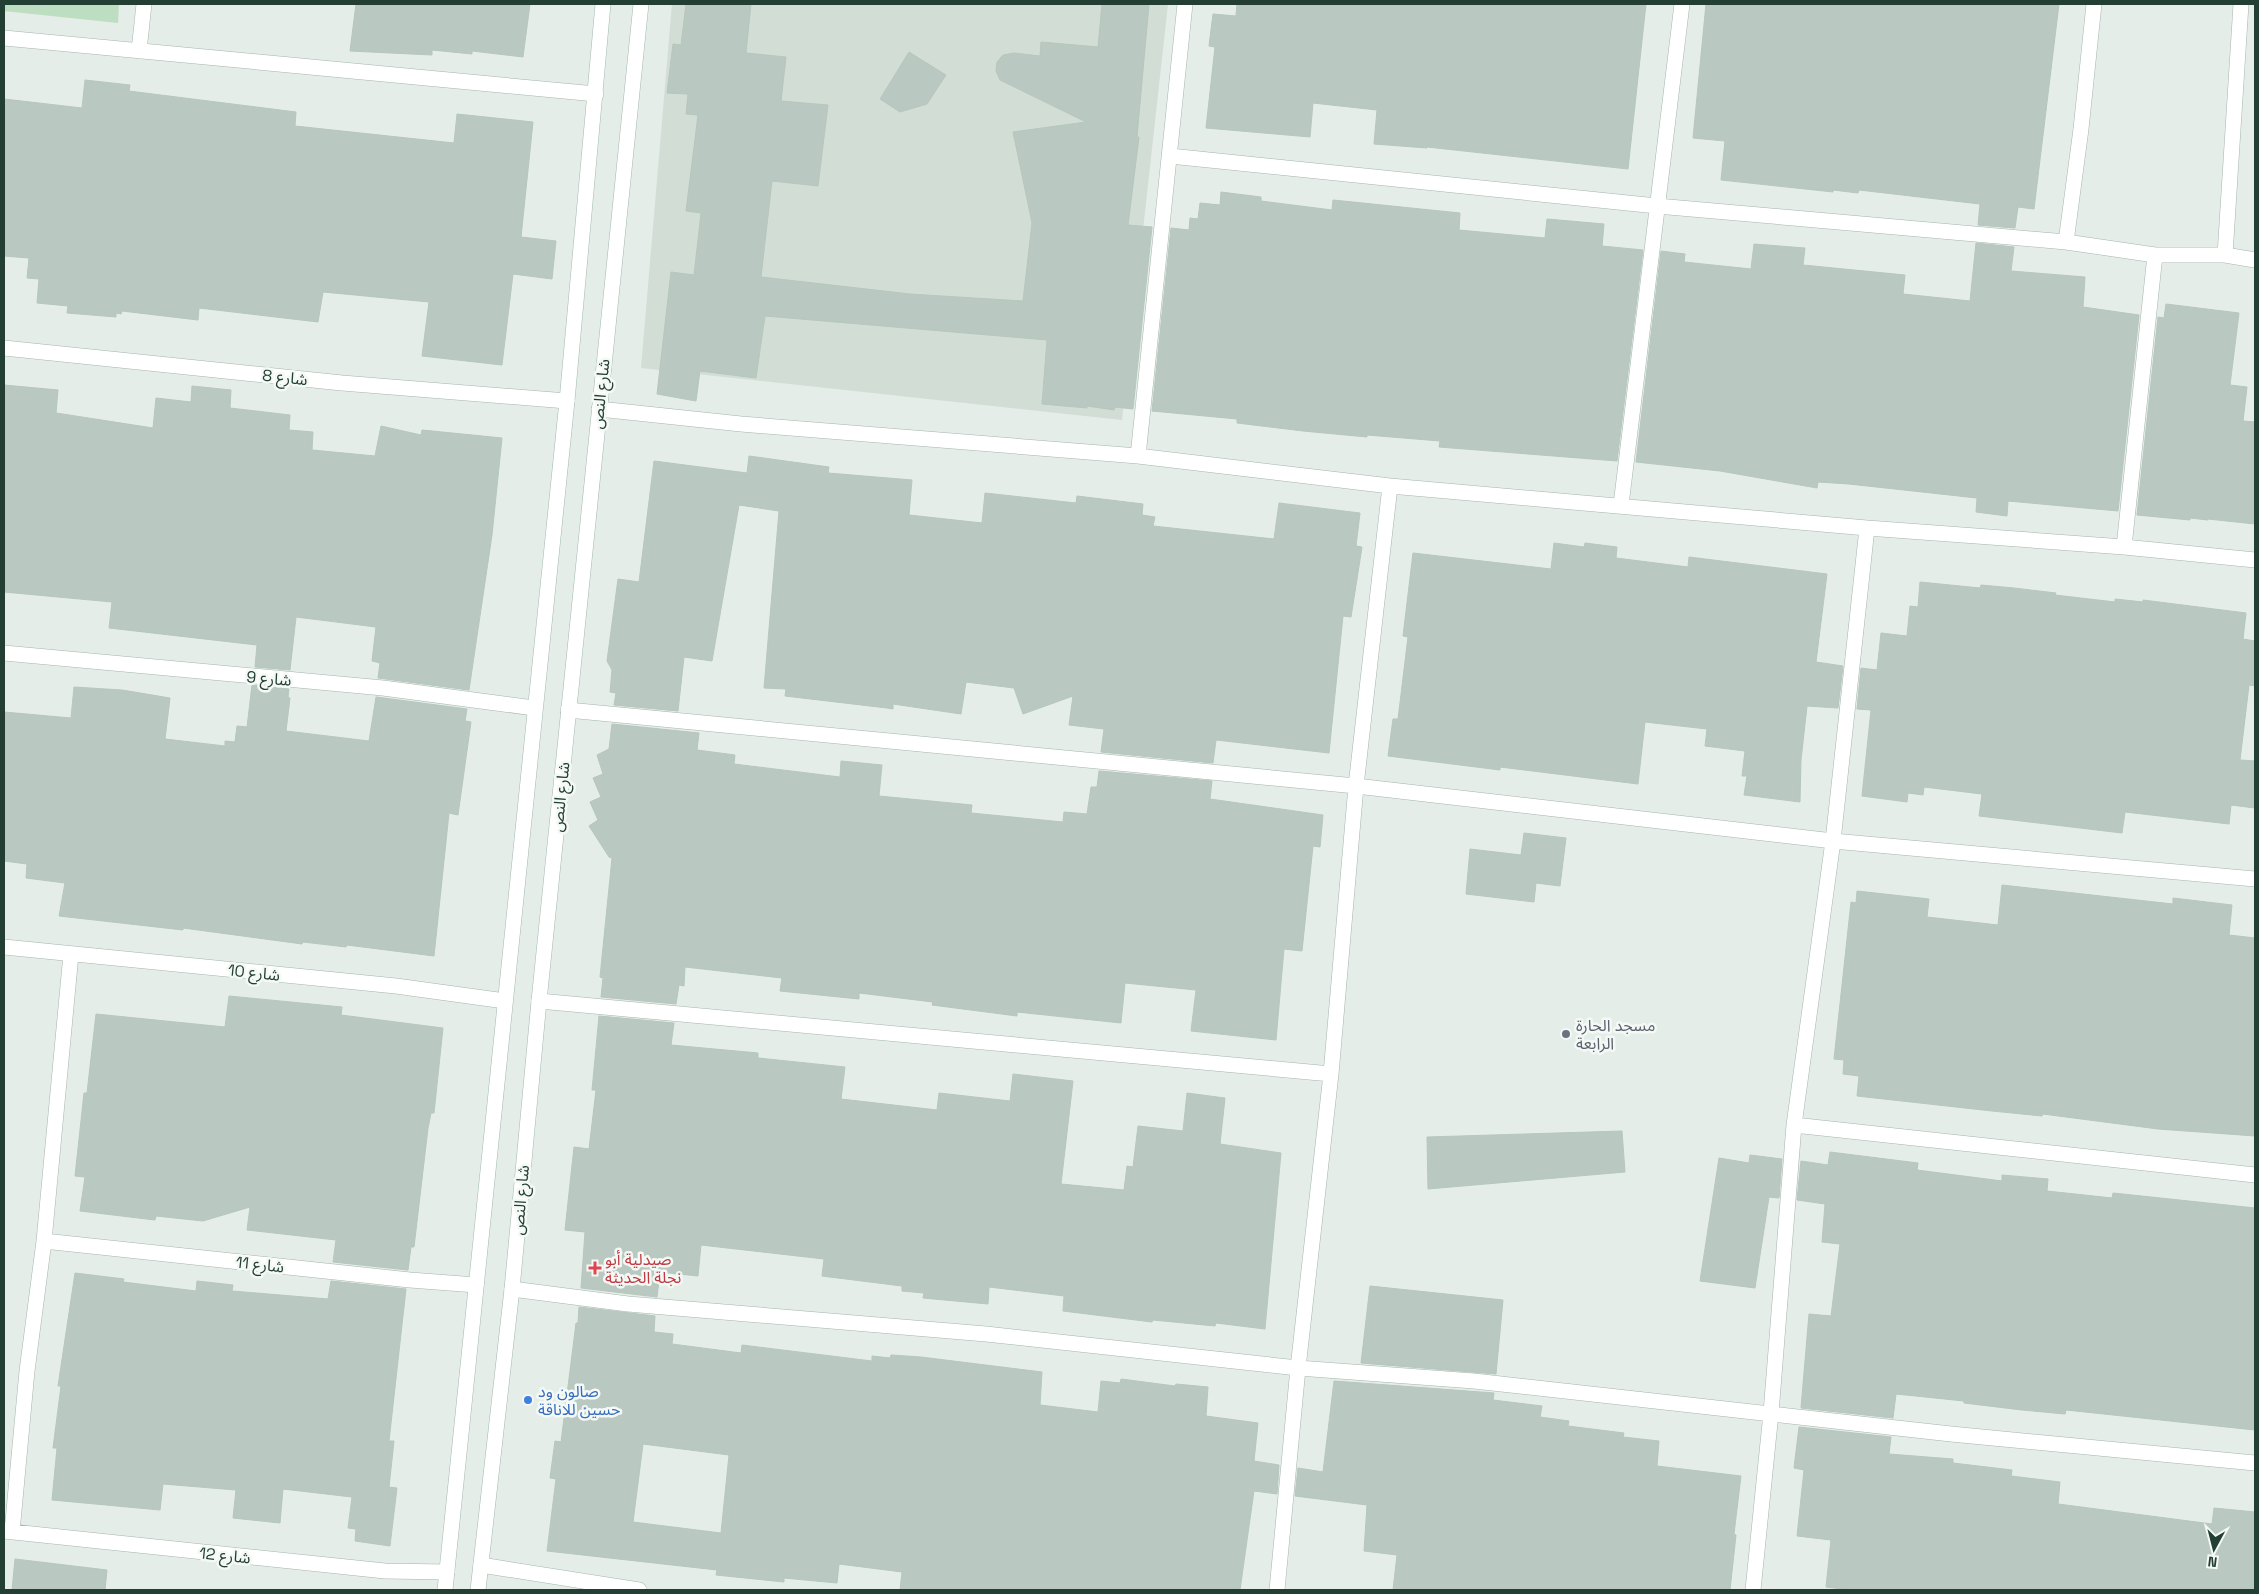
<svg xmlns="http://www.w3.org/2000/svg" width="2259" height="1594" font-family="'Space Grotesk','Noto Sans Arabic',sans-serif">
	<rect width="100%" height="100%" fill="#e4ede8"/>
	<path fill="#d2ddd6" d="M672,4H1168L1122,420L641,368Z"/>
	<path fill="#bddec1" d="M4,4H119L118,23L4,11Z"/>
	<path fill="#b9c8c0" stroke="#b6c7bd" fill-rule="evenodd" d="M356,4H530L523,57L472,51V54L432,50V55L350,51Z
		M686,4H751L746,53L786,57L781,101L828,105L818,186L772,181L761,277L910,294L1023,301L1032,223L1013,132L1086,122L1000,80L996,71L997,62L1003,55L1014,53L1040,56L1041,42L1098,47L1102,4H1149L1137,137H1139L1128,225L1152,227L1133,409L1115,407L1114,410L1087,406V408L1042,404L1047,340L765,316L756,378L700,371L696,401L657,394L671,272L694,275L701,213L686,211L698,115L686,114L688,94L667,93L673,44L681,45Z
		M1237,4H1646L1628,169L1427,147V148L1374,144L1377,110L1313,103L1310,137L1206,128L1215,47L1209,46L1213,14L1236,16Z
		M1706,4H2059L2034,209L2018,207L2015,228L1978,225L1980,204L1859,190L1858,193L1833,190V192L1721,180L1725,141L1693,138Z
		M909,52L946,75L927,104L900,112L880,99Z
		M85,80L130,85L129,91L296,112L295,126L454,143L457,114L533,122L521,237L556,241L552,279L513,274L502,365L422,356L429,302L323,292L318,322L199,308L198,320L122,311L121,314L116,313V317L67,313L68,306L37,303L39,279L27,278L29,258L4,256V99L82,108Z
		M1221,192L1261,197V201L1332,210L1333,200L1460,213L1459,230L1545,238L1547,219L1604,224L1602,246L1643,250L1617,461L1439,447L1440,441L1367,435V437L1303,431L1237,423V419L1152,411L1171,228L1189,230L1190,218L1198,219L1200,203L1220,205Z
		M1976,243L2014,247L2011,271L2085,277L2083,307L2139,315L2118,511L2008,501L2007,516L1976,512L1977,498L1849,484L1818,482L1817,488L1720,471L1636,462L1661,251L1685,254L1684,262L1751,269L1754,244L1805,248L1803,265L1905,275L1903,294L1970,301Z
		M2166,304L2239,313L2230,385L2247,387L2243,421L2255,422V524L2208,519V520L2190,518V520L2137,515L2158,317L2164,318Z
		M4,385L58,390L56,413L153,428L156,398L191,402L192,386L231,390L230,408L290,415L289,430L313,432L312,450L375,456L381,426L421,435L422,430L502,438L492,535L469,690L378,678L380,663L372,661L376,627L296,617L290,670L255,667L257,645L109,628L112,602L4,592Z
		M749,456L829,467L828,473L912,480L909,515L982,523L985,493L1076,503L1077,496L1143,504L1142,515L1155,517L1153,526L1274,539L1279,503L1360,513L1356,546L1362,547L1351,617L1343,616L1329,753L1216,740L1213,763L1101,752L1104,729L1069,725L1073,696L1023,714L1014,688L966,682L961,714L893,704V709L887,708L785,696L786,689L764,688L779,511L739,505L712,661L684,657L678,711L614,705L616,693L610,692L612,670L607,661L618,579L639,582L654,461L747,473Z
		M1554,543L1584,547L1585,543L1617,547L1616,558L1688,567L1689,557L1827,574L1816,662L1843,666L1838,708L1807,706L1801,760L1800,802L1744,795L1747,776H1742L1745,751L1705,746L1707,729L1645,722L1638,784L1500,767V770L1388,756L1393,719H1398L1408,637L1403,636L1413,553L1551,569Z
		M1920,582L1980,588L1981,585L2014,588L2056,593L2055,595L2115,602V599L2143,602V600L2246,613L2243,639L2255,641V686L2249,685L2240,760L2255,761V808L2231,805L2229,824L2125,812L2122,833L1979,816L1982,794L1924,787L1923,795L1908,793L1907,802L1862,796L1871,710L1857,709L1861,668L1877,670L1881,633L1907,636L1910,606L1918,607Z
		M252,685L289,689L288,697L290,698L286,731L369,741L376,697L467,709L465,721L471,722L458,815L449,813L434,956L347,945L346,947L303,942L302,944L183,928V930L59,916L65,883L26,878L27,864L4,861V712L71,718L74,687L122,690L170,698L165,739L225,746V741L235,742L237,726L247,727Z
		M612,724L699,733L697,750L735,755L734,764L840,777L841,761L882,765L879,796L972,805L971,813L1063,822L1064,812L1087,814L1091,787H1097L1099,771L1212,781L1210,799L1323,815L1320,847L1313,846L1302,951L1284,949L1276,1040L1191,1031L1196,990L1125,983L1121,1023L1017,1012V1016L932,1005L933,1002L859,993V999L780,991L782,978L685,967L684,986L679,985L676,1004L601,997L603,978L600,977L612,858L609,857L589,826L598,820L590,802L601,797L593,778L603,774L597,755L609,749Z
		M1524,833L1566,838L1560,886L1536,883L1534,902L1466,894L1470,849L1521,855Z
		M2002,885L2173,904V898L2232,905L2229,935L2255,938V1136L2158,1129L2043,1114L2042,1116L1992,1111L1857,1096L1859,1076L1843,1074L1844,1060L1834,1059L1851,902L1856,903L1857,891L1929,899L1927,917L1998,925Z
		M229,996L342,1007L341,1015L443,1028L434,1113H431L428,1128L414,1247H411L408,1270L333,1262L336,1240L247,1230L250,1207L203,1221L156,1216L155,1220L80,1211L85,1177L75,1176L84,1093H87L96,1014L225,1027Z
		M599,1016L674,1023L671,1045L758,1053V1058L845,1067L841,1099L937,1110L939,1093L1010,1101L1013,1074L1073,1081L1061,1184L1124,1190L1127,1166L1133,1167L1138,1126L1183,1131L1187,1093L1225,1098L1220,1144L1281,1153L1265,1329L1216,1323L1215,1326L1153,1320L1152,1322L1063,1311L1064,1296L989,1287L988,1304L923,1298L924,1293L902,1291V1286L822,1276L824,1259L701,1245L698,1276L660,1272L657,1297L581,1288L585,1232L565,1230L574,1147L589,1149L596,1090H592Z
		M1622,1131L1625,1172L1428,1189L1427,1137Z
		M1830,1152L1918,1163L1917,1170L2002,1181V1175L2048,1179L2047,1191L2112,1198L2113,1193L2255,1208V1430L2066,1410L2065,1414L2022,1410L1964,1403V1401L1896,1394L1893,1418L1801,1408L1809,1314L1831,1316L1840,1244L1822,1242L1825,1204L1797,1200L1801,1161L1828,1165Z
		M1750,1155L1782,1159L1779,1198L1769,1197L1755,1288L1700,1281L1719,1158L1749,1163Z
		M75,1273L124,1279L123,1282L196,1291L197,1281L233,1285L232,1291L328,1299L331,1281L406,1289L389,1441H394L389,1487L397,1488L390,1546L355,1541L356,1529L348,1528L352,1497L283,1489L280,1523L233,1518L236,1490L163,1484L160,1510L52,1500L57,1448H53L61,1386H58Z
		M1370,1286L1503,1300L1496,1374L1361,1363Z
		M579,1307L655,1316L654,1332L673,1334L672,1344L741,1353L742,1345L872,1361V1356L890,1358L891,1355L921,1357L1042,1372L1040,1405L1098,1412L1101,1381L1120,1383L1121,1379L1175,1386L1176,1384L1208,1387L1206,1416L1258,1423L1254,1461L1279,1465L1277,1494L1254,1491L1240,1590H900L902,1572L839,1564L837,1583L784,1578V1582L716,1575L717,1570L547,1551L556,1479L550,1478L555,1441L561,1442L576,1323H578ZM643,1444L729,1455L721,1533L633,1522Z
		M1334,1381L1494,1393L1493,1400L1542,1406L1540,1417L1569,1421L1568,1426L1624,1433L1623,1437L1659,1441L1657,1466L1741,1476L1734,1534L1736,1535L1730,1590H1393L1397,1555L1364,1551L1367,1505L1295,1496L1298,1468L1323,1472Z
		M1799,1427L1891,1437L1889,1454L1953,1459V1463L2012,1470L2011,1476L2060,1482L2058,1504L2212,1524L2214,1508L2255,1512V1590H1851L1826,1587L1831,1540L1797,1536L1804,1470L1794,1468Z
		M15,1559L107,1570L105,1590H12Z"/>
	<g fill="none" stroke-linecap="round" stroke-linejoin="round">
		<g stroke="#a6b5ae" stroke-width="16">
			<path id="minor" d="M4,38L596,94
				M139,51L144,4
				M1170,156L1657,206L2066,242L2155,255H2225L2255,260
				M2066,242L2081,129L2094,4
				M2225,255L2241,4
				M4,348L342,383L567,401
				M599,409L741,424L1138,456L1390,486L1867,528L2124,547L2255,560
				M1138,456L1185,4
				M1621,505L1682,4
				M2124,547L2155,255
				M4,653L383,688L534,708
				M568,710L1356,786L1833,841L2255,879
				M4,947L396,986L505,1001
				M539,1001L1331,1074
				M1794,1125L2255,1175
				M44,1241L410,1280L476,1285
				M512,1289L628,1304L986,1334L1298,1368L1474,1381L1951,1434L2255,1463
				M4,1531L385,1571L447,1572
				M12,1532L27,1371L44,1241L71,954
				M481,1565L639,1590
				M1277,1590L1298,1368L1331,1074L1356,786L1390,486
				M1753,1590L1771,1413L1794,1125L1833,841L1867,528"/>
		</g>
		<g stroke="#a2b9ae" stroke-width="16">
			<path id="secondary" d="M445,1590L567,401L603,4
				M478,1590L512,1289L539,1001L641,4"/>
		</g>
		<use href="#minor" stroke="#fff" stroke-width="15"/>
		<use href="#secondary" stroke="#fff" stroke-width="15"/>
	</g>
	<circle fill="#6b7280" stroke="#f4f9f6" stroke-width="2" cx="1566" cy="1034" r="5"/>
	<path fill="#e0444e" stroke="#f4f9f6" stroke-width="2" d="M592.5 1260.5h5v5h5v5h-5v5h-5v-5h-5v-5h5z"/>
	<circle fill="#3f7fe0" stroke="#f4f9f6" stroke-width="2" cx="528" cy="1400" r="5"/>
	<g text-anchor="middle" stroke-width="5" stroke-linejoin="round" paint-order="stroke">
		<g font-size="16" fill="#233f33" stroke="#f4f9f6">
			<text transform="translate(285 377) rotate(6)" y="6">شارع 8</text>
			<text transform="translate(600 394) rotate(-84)" y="6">شارع النص</text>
			<text transform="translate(269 678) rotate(5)" y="6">شارع 9</text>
			<text transform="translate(560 797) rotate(-84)" y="6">شارع النص</text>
			<text transform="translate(254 972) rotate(6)" y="6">شارع 10</text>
			<text transform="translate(520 1200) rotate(-85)" y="6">شارع النص</text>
			<text transform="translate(260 1264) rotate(6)" y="6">شارع 11</text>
			<text transform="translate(225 1555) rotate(6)" y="6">شارع 12</text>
		</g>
		<g font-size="16" fill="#5b616d" stroke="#f4f9f6" text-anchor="start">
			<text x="1576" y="1031">مسجد الحارة<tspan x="1576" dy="18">الرابعة</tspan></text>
		</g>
		<g font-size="16" fill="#be3a42" stroke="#f4f9f6" text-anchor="start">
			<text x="605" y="1265">صيدلية أبو<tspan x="605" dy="18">نجلة الحديثة</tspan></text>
		</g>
		<g font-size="16" fill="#366cbe" stroke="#f4f9f6" text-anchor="start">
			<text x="538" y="1397">صالون ود<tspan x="538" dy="18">حسين للاناقة</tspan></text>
		</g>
	</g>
	<rect width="2259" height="1594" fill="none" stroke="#233f33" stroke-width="10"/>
	<g transform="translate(2214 1549) rotate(187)" stroke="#f4f9f6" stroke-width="4" paint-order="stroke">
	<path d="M0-4L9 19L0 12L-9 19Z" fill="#233f33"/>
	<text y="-8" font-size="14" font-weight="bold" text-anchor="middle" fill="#233f33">N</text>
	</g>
</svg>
